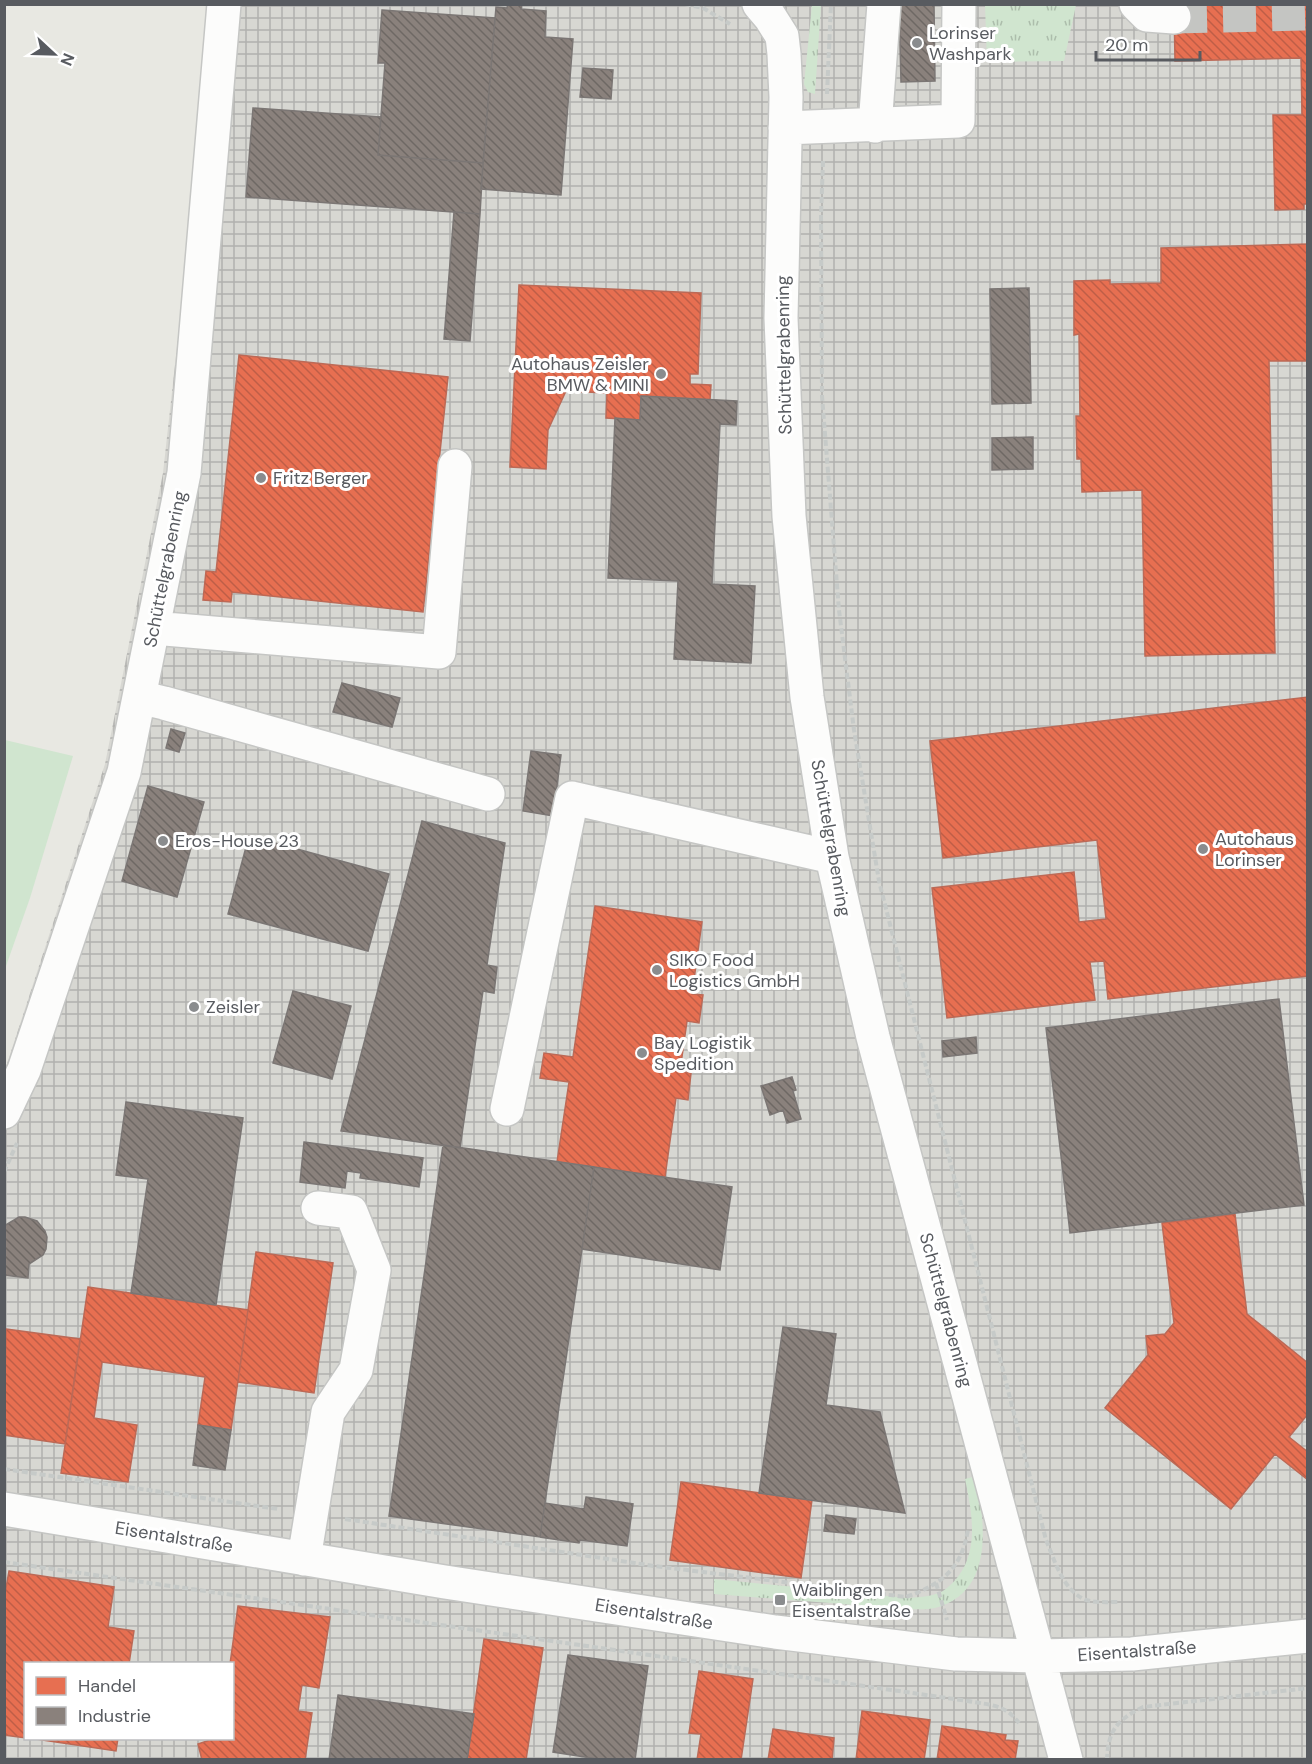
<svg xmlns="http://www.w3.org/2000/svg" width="1312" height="1764" font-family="'DM Sans',sans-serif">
	<defs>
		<pattern id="industrial-grid" width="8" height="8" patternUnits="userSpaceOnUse" patternTransform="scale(1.5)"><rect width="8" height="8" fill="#d7d7d2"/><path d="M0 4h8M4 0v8" fill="none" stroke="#b1b1ae"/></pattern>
		<pattern id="grass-tufts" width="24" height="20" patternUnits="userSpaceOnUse" patternTransform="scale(1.5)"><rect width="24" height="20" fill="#d0e5cf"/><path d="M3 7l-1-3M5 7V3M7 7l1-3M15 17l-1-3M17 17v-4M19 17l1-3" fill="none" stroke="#acbdab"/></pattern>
		<pattern id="shops-back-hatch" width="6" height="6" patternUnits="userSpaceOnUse" patternTransform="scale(1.5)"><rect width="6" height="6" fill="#e76f51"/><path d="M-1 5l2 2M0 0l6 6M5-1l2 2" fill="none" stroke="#be5e47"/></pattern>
		<pattern id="industry-back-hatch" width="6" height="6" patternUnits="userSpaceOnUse" patternTransform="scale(1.5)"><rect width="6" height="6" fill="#8a817c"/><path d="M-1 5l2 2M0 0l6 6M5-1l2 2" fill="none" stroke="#6e6864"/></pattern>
	</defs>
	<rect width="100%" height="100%" fill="#e8e8e2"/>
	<path fill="url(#industrial-grid)" fill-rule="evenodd" d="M215,5H1307V1759L5,1760V1070L105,764L163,473ZM26,1664H232V1738H26Z"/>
	<path fill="url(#grass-tufts)" d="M812,5H821L815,94L808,92L804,84Z
		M985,5H1076L1064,61L987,62Z
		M976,1476C985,1523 995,1592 935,1608C927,1610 916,1609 907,1609L714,1594V1579L907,1598C920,1597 937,1597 947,1588C981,1561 973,1516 965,1479Z"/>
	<path fill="#d0e5cf" d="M5,740L73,756L30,898L5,969Z"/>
	<path fill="url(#shops-back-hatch)" stroke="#bc6956" stroke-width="1.5" d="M1174,4H1308V204H1304V209L1275,210L1273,115H1302L1301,58L1175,61Z
		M1308,244V361H1269L1275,653L1145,656L1142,490L1082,492L1081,459H1077L1076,416H1080L1079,334L1074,335V281L1110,280V284L1161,283V248Z
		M519,285L701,293L698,374H690V384L711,385L710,400L641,396L640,420L606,418L607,393L566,391L548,430L546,469L510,467Z
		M239,355L448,377L423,612L232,592L231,602L203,600L206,571L216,572Z
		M1308,697V976L1108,999L1104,961L1090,962L1095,1000L947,1018L932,888L1074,872L1079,922L1106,919L1097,840L943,858L930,741Z
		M595,906L702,922L692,994L703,995L699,1023L687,1021L680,1071L691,1073L688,1100L676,1098L665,1177L557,1162L569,1082L540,1078L544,1053L573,1057Z
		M1235,1214L1247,1314L1308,1363V1414L1289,1437L1308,1452V1480L1275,1454L1231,1509L1105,1408L1148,1355L1146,1336L1165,1334L1174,1323L1162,1223Z
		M256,1252L333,1263L314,1393L238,1382Z
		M88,1287L248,1310L231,1430L198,1425L205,1377L102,1362L94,1418L137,1425L128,1482L61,1473Z
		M6,1329L80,1339L65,1444L4,1435Z
		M681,1482L812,1500L801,1578L670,1560Z
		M9,1571L114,1587L108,1627L134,1631L129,1664H26V1738L4,1735V1599Z
		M238,1606L330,1617L319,1688L302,1685L298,1711L312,1713L305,1760H202L198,1744L216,1738H232V1664H230Z
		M484,1639L543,1648L526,1760H467Z
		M699,1671L753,1679L741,1760H697L701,1734L689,1733Z
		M862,1711L930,1720L924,1760H856Z
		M942,1726L1006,1735L1005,1740L1018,1741L1015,1760H937Z
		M773,1729L834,1738L832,1760H768Z
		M29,1738H118L116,1751Z"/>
	<path fill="url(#industry-back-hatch)" stroke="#7b7674" stroke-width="1.5" d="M508,4H522L521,9L546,11L545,37L573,39L561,195L481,189L496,7L507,8Z
		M899,4H934L935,81L901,82Z
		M382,10L495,18L483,163L378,155L385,63H378Z
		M583,68L613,70L611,99L580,97Z
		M253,108L381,117L378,155L483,163L480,214L246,197Z
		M454,212L480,214L470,341L444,339Z
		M1029,288L1031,403L992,404L990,289Z
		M641,396L737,401L736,425L720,424L712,584L755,586L751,663L674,659L678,581L608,578L615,418L640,420Z
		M1033,437V469L992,470V438Z
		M342,683L400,698L392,727L333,712Z
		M171,729L185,733L179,752L166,748Z
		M531,751L561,755L553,816L523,811Z
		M148,786L204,802L177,897L122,881Z
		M422,821L505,843L487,965L497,967L494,993L483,991L460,1148L341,1131Z
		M249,836L389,874L368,951L228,914Z
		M293,991L351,1006L332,1079L273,1063Z
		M1279,999L1304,1205L1070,1233L1046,1028Z
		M976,1037L977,1053L943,1057L942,1041Z
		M792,1077L796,1090L793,1091L801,1119L787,1123L783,1110L770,1115L761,1086Z
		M126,1102L243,1118L216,1305L131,1293L148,1179L116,1175Z
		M304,1142L423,1158L419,1187L360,1178L361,1173L347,1171L345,1188L300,1182Z
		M443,1145L594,1167L540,1537L389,1516Z
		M594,1167L732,1187L720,1270L582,1249Z
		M19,1217H25L37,1221L45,1231L47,1237L46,1249L43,1255L29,1264L28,1278L4,1275V1226Z
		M783,1327L836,1334L826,1405L880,1412L905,1513L759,1493Z
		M198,1425L231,1430L225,1470L193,1465Z
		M586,1497L633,1504L627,1546L580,1540L579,1543L540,1537L545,1503L584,1509Z
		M826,1515L856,1519L854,1534L824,1531Z
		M568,1655L648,1666L635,1760H604L553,1752Z
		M338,1695L474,1714L467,1760H329Z"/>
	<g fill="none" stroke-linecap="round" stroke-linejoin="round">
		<path stroke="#c4c5c2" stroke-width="33" stroke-dasharray="33 16" stroke-linecap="butt" d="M1174,17L1308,14"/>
		<g stroke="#c5c6c4" stroke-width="36">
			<path id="minor" d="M759,4L770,17L782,36L784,54L786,97L781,318L789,516L807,697L832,857L873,1037L1066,1760
				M1136,4L1147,15L1174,17
				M875,126L884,4
				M785,128L958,121L959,4
				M153,628L439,652L455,466
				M139,697L164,703L488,794
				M507,1109L572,798L832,857
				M4,1112L24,1070L124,772L184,473L224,4
				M4,1509L445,1582L775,1632L956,1654L1038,1656L1132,1654L1308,1636
				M304,1559L328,1412L356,1370L374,1270L351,1212L318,1208"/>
		</g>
		<path stroke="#c6cac8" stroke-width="4" stroke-dasharray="6 3" stroke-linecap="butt" d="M685,4L703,8L730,24
			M827,94L831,4
			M823,161L821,216L822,396L839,610L854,730L879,881L1046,1540C1055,1561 1063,1591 1086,1600C1096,1603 1110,1602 1120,1602
			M4,1172L17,1143
			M4,1469L278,1509
			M345,1519L654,1566L906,1597C942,1584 962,1569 968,1529
			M4,1562L968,1701C989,1705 1005,1704 1019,1723
			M936,1583L947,1620
			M1107,1760C1108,1730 1117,1720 1143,1707L1308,1688"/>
		<use href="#minor" stroke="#fcfcfb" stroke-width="33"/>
	</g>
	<g fill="#8a8c8e" stroke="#fff" stroke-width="2">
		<circle cx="917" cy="43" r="6"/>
		<circle cx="661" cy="374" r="6"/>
		<circle cx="261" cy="478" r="6"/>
		<circle cx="163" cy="841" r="6"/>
		<circle cx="1203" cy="849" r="6"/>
		<circle cx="657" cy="970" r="6"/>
		<circle cx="194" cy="1007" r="6"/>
		<circle cx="642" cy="1053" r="6"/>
		<rect x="774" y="1594" width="12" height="12" rx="3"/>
	</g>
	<g text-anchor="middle" stroke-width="6" stroke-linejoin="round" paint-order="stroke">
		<g font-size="18" fill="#585b60" stroke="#fff" text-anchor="start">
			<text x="929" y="39">Lorinser<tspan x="929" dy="21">Washpark</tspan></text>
			<text x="649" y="370" text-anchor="end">Autohaus Zeisler<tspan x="649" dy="21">BMW &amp; MINI</tspan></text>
			<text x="273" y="484">Fritz Berger</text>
			<text x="1215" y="845">Autohaus<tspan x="1215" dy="21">Lorinser</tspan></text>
			<text x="175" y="847">Eros-House 23</text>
			<text x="669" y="966">SIKO Food<tspan x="669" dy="21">Logistics GmbH</tspan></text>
			<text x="206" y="1013">Zeisler</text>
			<text x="654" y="1049">Bay Logistik<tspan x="654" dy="21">Spedition</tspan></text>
			<text x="792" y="1596">Waiblingen<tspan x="792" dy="21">Eisentalstraße</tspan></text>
		</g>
		<g font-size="18" fill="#585b60" stroke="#fff">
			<text transform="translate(784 355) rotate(-91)" y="6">Schüttelgrabenring</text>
			<text transform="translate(165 569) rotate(-79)" y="6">Schüttelgrabenring</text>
			<text transform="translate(831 838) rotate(80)" y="6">Schüttelgrabenring</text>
			<text transform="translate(946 1310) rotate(75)" y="6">Schüttelgrabenring</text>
			<text transform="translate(174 1537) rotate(9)" y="6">Eisentalstraße</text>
			<text transform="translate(654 1614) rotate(9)" y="6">Eisentalstraße</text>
			<text transform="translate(1137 1651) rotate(-4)" y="6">Eisentalstraße</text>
		</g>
	</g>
	<rect width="1312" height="1764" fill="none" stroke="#585b60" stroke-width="12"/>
	<rect x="24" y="1662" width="210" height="78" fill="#ffffff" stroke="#bcbdbf" stroke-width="1.5"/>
	<rect x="36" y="1677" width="30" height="18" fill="#e76f51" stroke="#bcbdbf" stroke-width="1.5"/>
	<text x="78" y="1692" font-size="18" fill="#585b60">Handel</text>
	<rect x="36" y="1707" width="30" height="18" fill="#8a817c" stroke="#bcbdbf" stroke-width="1.5"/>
	<text x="78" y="1722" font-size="18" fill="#585b60">Industrie</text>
	<g transform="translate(54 54) rotate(112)" stroke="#ffffff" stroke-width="4.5" paint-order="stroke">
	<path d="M0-4.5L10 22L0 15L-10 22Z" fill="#585b60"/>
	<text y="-9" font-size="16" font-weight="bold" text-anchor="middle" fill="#585b60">N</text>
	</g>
	<path d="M1096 51v9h104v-9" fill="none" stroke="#585b60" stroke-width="3"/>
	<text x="1105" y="51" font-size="18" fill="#585b60" stroke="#ffffff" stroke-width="4.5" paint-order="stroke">20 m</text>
</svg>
